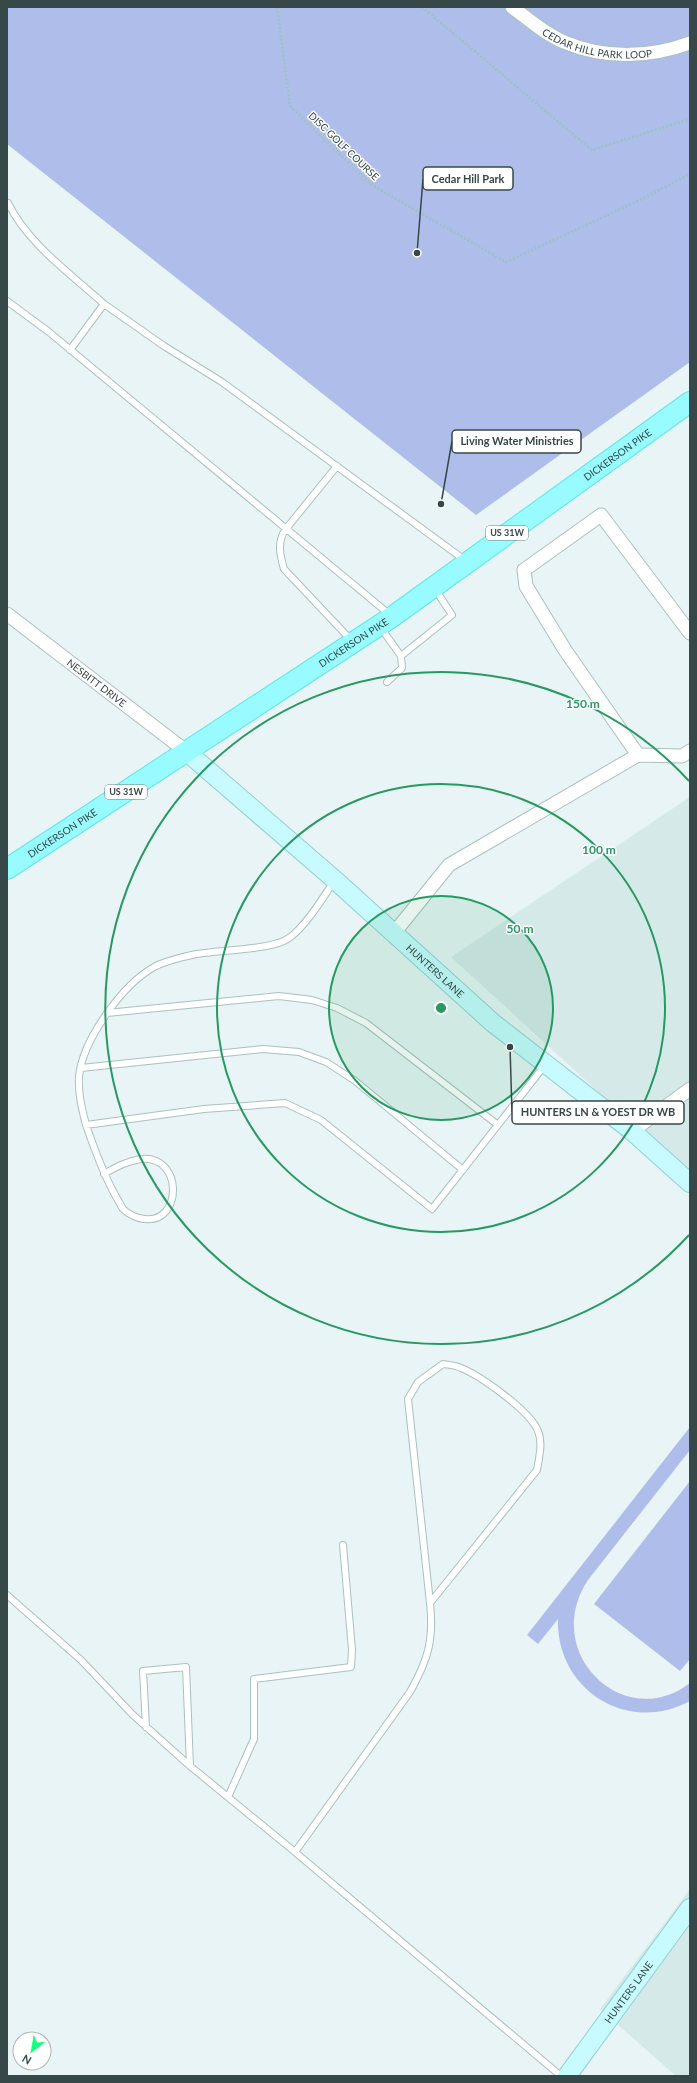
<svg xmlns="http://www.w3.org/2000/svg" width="697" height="2083" font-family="Lato,sans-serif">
	<rect width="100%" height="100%" fill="#e8f4f5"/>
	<path fill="#d6e9e9" d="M690,797V1176L451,957Z
		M690,1889V2076H676L600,2009Z"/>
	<path fill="#afbdea" d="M7,7H690V362L476,515L7,144Z
		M690,1427V1450L588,1580C540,1652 624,1734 690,1683V1701C627,1735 556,1689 558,1619L538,1644L527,1635Z
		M690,1481V1659L680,1671L594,1604Z"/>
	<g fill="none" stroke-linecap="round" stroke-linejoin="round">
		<g stroke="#aac1c0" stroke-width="8">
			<path id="lane" d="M8,203C28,244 71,274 104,304
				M7,301L49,332L389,614
				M70,350L104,304L164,346L222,382L466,561
				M337,466L285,530C277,543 280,555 284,569L352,641
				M381,628L401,656L402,668L387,682
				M401,656L452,615L435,589
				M334,881C323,898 305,927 289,938C273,950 219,950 197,954C185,956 163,962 154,967C122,985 82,1041 79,1077C78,1094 82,1109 86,1125L204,1109L285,1103L321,1120L432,1209L545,1065
				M107,1013L279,996L312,1000L337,1008L366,1023L498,1125
				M81,1068L263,1049L299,1052L326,1062L354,1080L463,1170
				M86,1125C94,1148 102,1171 114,1193C117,1198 120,1204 123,1209C128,1214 138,1219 145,1219C182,1224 184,1155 141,1159C127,1161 116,1167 104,1174
				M7,1595L81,1660L132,1714L190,1766L295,1852
				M430,1603L537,1470C539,1458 543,1443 538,1431C530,1411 481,1376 461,1368C455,1365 449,1365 443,1364L418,1382L408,1399L430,1603C434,1640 428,1660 410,1692L295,1852L561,2076
				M146,1727L143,1671L186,1667L190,1766
				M228,1797L254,1739V1679L351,1667L352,1650L343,1545"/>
		</g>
		<g stroke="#aac1c0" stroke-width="15">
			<g id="street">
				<path id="s1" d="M512,7C528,19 545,34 564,42C604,59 649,58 690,43"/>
				<path id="s2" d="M7,614L187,752"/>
				<path d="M638,755L565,650L526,586L524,570L601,515L690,633"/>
				<path d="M394,933L449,865L638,755L682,756L690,751"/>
				<path d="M632,1131L690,1089"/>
			</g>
		</g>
		<g stroke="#94cfd2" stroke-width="20">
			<g id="secondary">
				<path id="s3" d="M187,752L335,880L493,1023L632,1131L690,1183"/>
				<path id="s4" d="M567,2076L690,1908"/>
			</g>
		</g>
		<g stroke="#62e6e9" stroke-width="22">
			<g id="primary">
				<path id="s5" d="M7,869L392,617L690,402"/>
			</g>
		</g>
		<path stroke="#9bc3c2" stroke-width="2.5" stroke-dasharray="2 2" stroke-linecap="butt" d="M277,7L290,106L370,184L506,262L638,201L690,174
			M422,7L592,150L690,119"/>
		<use href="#lane" stroke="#fff" stroke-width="6"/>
		<use href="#street" stroke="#fff" stroke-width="13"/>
		<use href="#secondary" stroke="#c8fbff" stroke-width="18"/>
		<use href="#primary" stroke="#97fbff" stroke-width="20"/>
	</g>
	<circle cx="441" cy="1008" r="112" fill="#279a62" fill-opacity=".12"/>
	<g fill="none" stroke="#279a62" stroke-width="2">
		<circle cx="441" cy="1008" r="112"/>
		<circle cx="441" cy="1008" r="224"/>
		<path d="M689 1235A336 336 0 1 1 689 781"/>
	</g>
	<g text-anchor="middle" stroke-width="3" stroke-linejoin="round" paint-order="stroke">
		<g fill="#fff" stroke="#727f7e" stroke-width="1">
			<rect x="486" y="526" width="42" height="14" rx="3"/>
			<rect x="105" y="785" width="42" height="14" rx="3"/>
		</g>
		<g font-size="9" font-weight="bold" fill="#364847">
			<text x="507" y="536">US 31W</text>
			<text x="126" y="795">US 31W</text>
		</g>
		<g font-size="10" fill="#364847" stroke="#fff">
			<text dy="4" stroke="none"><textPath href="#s1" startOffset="96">CEDAR HILL PARK LOOP</textPath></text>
			<text transform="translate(344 146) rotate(44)" y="4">DISC GOLF COURSE</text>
			<text dy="4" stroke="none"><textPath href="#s5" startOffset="738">DICKERSON PIKE</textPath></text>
			<text dy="4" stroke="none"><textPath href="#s5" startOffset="414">DICKERSON PIKE</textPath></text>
			<text dy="4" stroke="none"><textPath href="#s2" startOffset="113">NESBITT DRIVE</textPath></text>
			<text dy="4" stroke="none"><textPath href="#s5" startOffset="66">DICKERSON PIKE</textPath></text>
			<text dy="4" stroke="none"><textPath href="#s3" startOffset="331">HUNTERS LANE</textPath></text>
			<text dy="4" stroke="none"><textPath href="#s4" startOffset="104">HUNTERS LANE</textPath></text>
		</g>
	</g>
	<circle cx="441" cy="1008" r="6" fill="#279a62" stroke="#fff" stroke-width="2"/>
	<g font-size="12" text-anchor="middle" font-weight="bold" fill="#279a62" stroke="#fff" stroke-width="3" stroke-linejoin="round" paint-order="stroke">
		<text x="583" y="708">150 m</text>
		<text x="599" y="854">100 m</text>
		<text x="520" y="933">50 m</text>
	</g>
	<path fill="none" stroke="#364847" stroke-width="1.5" d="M417 253L423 179M441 504L452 441M510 1047L512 1112"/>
	<g fill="#364847" stroke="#fff" stroke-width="1.5">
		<circle cx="417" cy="253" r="4"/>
		<circle cx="441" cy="504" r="4"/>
		<circle cx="510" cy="1047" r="4"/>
	</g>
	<g fill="#fff" stroke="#364847" stroke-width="1.5">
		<rect x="423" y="167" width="90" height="23" rx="4"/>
		<rect x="452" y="430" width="129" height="23" rx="4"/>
		<rect x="512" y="1101" width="172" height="23" rx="4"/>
	</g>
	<g font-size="11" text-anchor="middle" font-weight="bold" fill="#364847">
		<text x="468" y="183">Cedar Hill Park</text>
		<text x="517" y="445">Living Water Ministries</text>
		<text x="598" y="1116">HUNTERS LN &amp; YOEST DR WB</text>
	</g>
	<rect width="697" height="2083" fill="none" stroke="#364847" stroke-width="16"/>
	<g transform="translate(32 2051) rotate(211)"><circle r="19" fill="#ffffff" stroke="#afb6b5"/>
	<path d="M0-3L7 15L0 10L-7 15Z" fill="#15ff83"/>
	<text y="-6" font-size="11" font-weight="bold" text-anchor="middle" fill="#364847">N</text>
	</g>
</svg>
